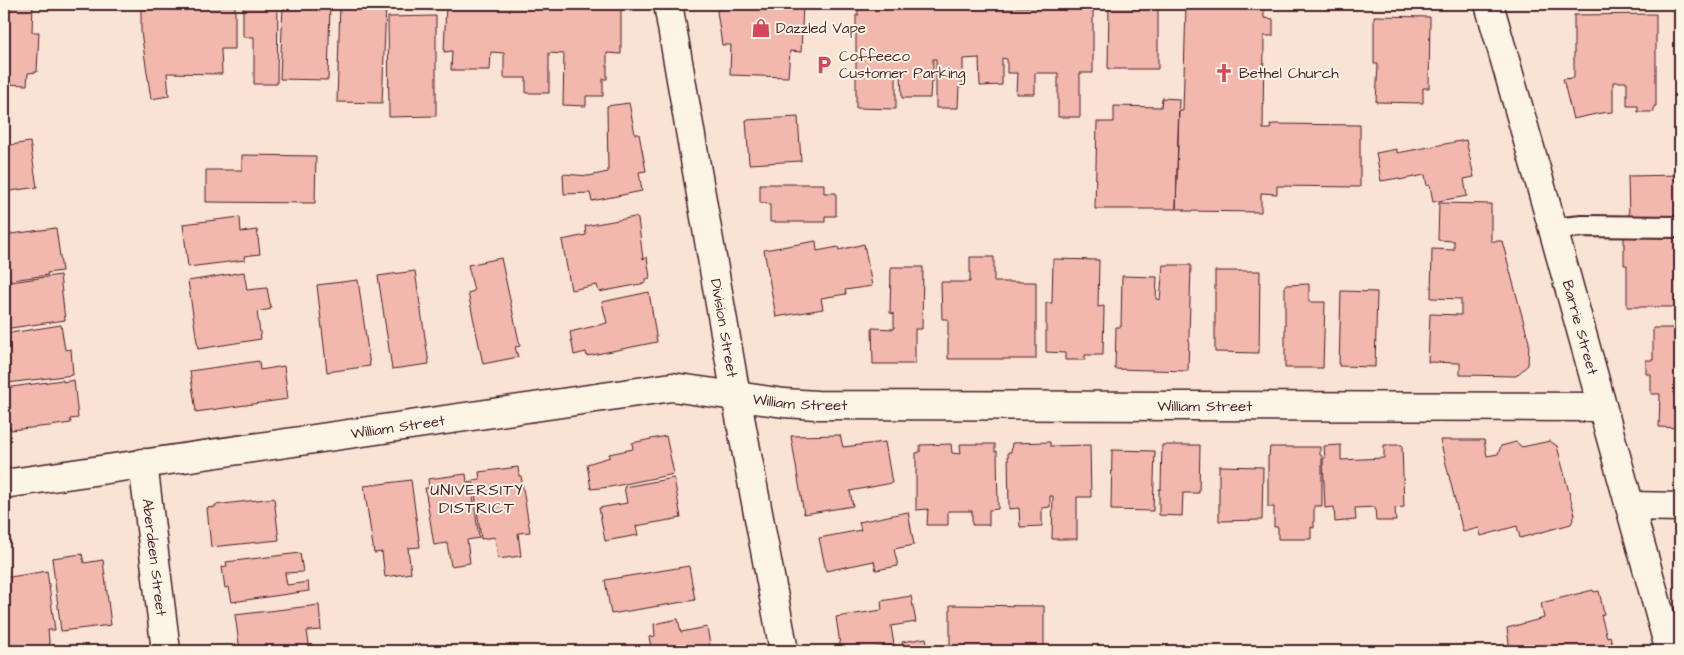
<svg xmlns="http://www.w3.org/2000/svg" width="1684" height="655" font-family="'Architects Daughter',sans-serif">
	<rect width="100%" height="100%" fill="#f9e3d4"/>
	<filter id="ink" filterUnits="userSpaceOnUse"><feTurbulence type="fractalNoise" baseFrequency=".02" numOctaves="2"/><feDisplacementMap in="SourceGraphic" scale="10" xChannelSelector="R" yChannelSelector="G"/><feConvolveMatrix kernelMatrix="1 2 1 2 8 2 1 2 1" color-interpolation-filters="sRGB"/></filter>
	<g filter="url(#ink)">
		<path fill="#f2b8ae" stroke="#4a1f2b" d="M4,4H33L32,32H39L37,72L28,73L27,85L4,84Z
			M141,4H235V49H221L222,74L167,73L169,96L151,99L141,32Z
			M243,4H278L277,84H254V37H243Z
			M283,4H330L328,80L280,79Z
			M340,4L386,5L382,103L337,102Z
			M446,4H621V54L607,53V79H603V96H586V106L563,105L564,54L549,53V93H526V78H504V53L491,52L490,70H451L452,51L444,52Z
			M726,4H803L801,52L790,51L788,77L730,75L731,45H722L717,11Z
			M1109,5L1158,6V69H1108Z
			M858,6L1093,7V73H1080V117H1058V73H1035V94H1016L1017,73H1007V59L1002,58V85L980,86L979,58L963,59V87H959L958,108H936V59H933V81H931L930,98H902L901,75H896V109L856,108V15L858,16Z
			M1186,6L1264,7V18L1273,19V36H1264L1263,129H1271L1270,125L1274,124L1360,125V187L1277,186V194L1261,193V212L1184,211V209H1176L1179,110L1183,111Z
			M1656,14V106H1654V112H1638V106H1627V82H1613V112L1601,113L1573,119L1563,79L1574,78V15Z
			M436,16V116L389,117L388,17Z
			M1374,16L1430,17L1429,88H1423V103L1376,102L1378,64H1374Z
			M1162,98L1179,99L1176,209H1095L1097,122H1114V106L1161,107Z
			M629,103L635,134H639L646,171L639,172L642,191L592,201L590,193L564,194L563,174L589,176L608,172L607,106Z
			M798,117L801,161L749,164L746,120Z
			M1466,140L1474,177L1464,179L1467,196L1433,202L1430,185L1427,186L1425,175L1399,180V178L1381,181L1376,153L1397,149V153Z
			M30,142L37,187L4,192V146Z
			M242,155L316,156L315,203L206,202V170H242Z
			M1680,175V220H1629L1628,176Z
			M760,184H824V193H836V216H825V222H770V204L760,203Z
			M1439,203L1491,204V241H1502L1529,342L1528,365L1516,376L1460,375V363L1428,362L1430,314L1461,315V299L1431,298L1432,249L1454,250V241L1438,240Z
			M240,217L241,232L257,230L260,254L244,256L245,260L188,267L183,224Z
			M635,217L638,219L643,259L647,257L650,278L646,279V283L599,292L597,285L571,290L562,240L586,235L585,226Z
			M56,228L62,271L47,273L48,275L4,281V235Z
			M1624,237H1680V307H1627V265H1624Z
			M816,241L817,251L838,247L839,250L864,244L872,286L845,290L846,294L821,298L823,309L776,317L764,250Z
			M970,257H994V282H1036V359H948V319H942L941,282H970Z
			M501,258L520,346L515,347L518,357L483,364L468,293L474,291L468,265Z
			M1053,259L1099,260L1098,307L1104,306L1103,355H1085V360H1065V353L1046,352V303H1052Z
			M1163,265H1191L1188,371L1115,369L1116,327H1121L1122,276L1157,277L1156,299L1160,300Z
			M891,267H923L922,329H915V364H873L872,328L894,329V314L890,313Z
			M415,271L429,364L392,369L378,276Z
			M1215,271H1260L1259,353L1215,352Z
			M244,272L247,290L267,288L271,309L257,312L261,339L198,349L188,281Z
			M60,275L65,320L4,329V283Z
			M358,280L370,366L327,372L317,285Z
			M1309,284V302H1325L1323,368H1285V285Z
			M1341,291L1377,292L1375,367L1339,366Z
			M649,292L657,342L587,356L586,352L574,355L570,332L607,323L602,302Z
			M61,325L65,350L71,349L73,375L7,383L4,360V334Z
			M1653,328H1680V428L1659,427L1660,394H1651V374H1646V360H1653Z
			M259,361L260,370L284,366L288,399L196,412L190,371Z
			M63,380V382L74,380L78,418L70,419L71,423L50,426L10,430V427L4,428V388Z
			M840,435L843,447L885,442L892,483L850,491L853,506L804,514L791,436Z
			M666,436L674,474L610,487L591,489L587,464L610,457L609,454L633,449L632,443Z
			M1440,440H1484L1487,456L1498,454L1501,446L1516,442L1522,447L1550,441L1557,446L1575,515L1571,524L1520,538L1517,526L1481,536L1479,528L1463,532Z
			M1050,442V446L1090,445L1091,497H1077V539H1052L1053,496H1050V507L1042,508V526L1020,527L1019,508L1009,509L1008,452H1011L1012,443Z
			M951,444L952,453L961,454L960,444H995V452L997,451L998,509L989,510V525H972V511H948V525H927L928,509L916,510V453L920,452V445Z
			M1162,445H1200L1199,493H1183L1182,516L1159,515V489H1161Z
			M1341,445V460L1384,458V445H1402L1404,507L1395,508L1396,521H1376L1375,507L1355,508L1356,520L1335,522L1334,507L1325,508L1323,459L1325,458L1324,446Z
			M1270,447H1320V455L1322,456V506H1314V528L1311,527V539H1278V527H1274V507H1268V456H1269Z
			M1112,450L1155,451L1153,511L1111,510Z
			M1219,466L1263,467L1262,520L1219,521Z
			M518,467L519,476H521L530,532L518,533L521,556L498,559L495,537L481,539L473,480L480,479L479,472Z
			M466,474L467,483L471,482L479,538L467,540L470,563L451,566L447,543L434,545L425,488H429L428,479Z
			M674,478L681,518L636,526L638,535L605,541L599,508L627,503L624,487Z
			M411,480L420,547L408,548L411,573L385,577L382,552L374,553L364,486Z
			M274,498L279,540L211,547L207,508L215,507V505Z
			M908,512L914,545L894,549L898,566L876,570L874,561L826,571L819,538L861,530L859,522Z
			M300,553L303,572L285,573L287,585L308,582L309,591L232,602L229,587L225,588L222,567L227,566L226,562Z
			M82,554L84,563L103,560L111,625L61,631L52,558Z
			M689,566L695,600L611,614L605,580Z
			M47,571L55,630H48L50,651H5L4,578Z
			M1593,590L1594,592L1599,591L1604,614L1601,615L1607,637L1610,636L1614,651H1510L1507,628L1544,618L1541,603Z
			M911,596L916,622L891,626L894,645L857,651H841L836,617L882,610L881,601Z
			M319,605L321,630L307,631L310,651H240L235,615Z
			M950,605L1044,606V651H950Z
			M678,619L681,632L707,627L711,651H628L651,647L649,637L655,636L654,624Z
			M926,638L928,651H879L903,647L902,642Z"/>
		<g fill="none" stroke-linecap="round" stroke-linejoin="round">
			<g stroke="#4a1f2b" stroke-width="24">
				<path id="lane" d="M1553,229L1582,226L1680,227"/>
			</g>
			<g stroke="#4a1f2b" stroke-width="31">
				<g id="street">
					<path id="s1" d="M143,463L166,651"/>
					<path id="s2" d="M4,484L672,387L784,403L817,405L1602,407"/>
					<path d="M1630,506L1680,507"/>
				</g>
			</g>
			<g stroke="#4a1f2b" stroke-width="31">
				<g id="secondary">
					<path id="s3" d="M668,4L736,396L784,651"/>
					<path id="s4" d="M1489,4L1553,229L1670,651"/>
				</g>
			</g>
			<use href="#lane" stroke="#fcf5e5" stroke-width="20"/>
			<use href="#street" stroke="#fcf5e5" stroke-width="28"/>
			<use href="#secondary" stroke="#fcf5e5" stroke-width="28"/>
		</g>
	</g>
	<defs>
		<g id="shop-bare" transform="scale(1.5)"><path d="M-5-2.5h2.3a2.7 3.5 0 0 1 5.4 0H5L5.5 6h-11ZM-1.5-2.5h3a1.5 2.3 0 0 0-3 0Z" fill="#d1495b" stroke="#fcf5e5" stroke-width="2.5" paint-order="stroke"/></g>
		<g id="parking-bare" transform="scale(1.5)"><path d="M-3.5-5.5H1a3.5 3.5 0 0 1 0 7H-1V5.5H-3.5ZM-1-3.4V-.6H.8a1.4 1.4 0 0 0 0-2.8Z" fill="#d1495b" stroke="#fcf5e5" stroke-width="2.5" paint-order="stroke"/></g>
		<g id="church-bare" transform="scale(1.5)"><path d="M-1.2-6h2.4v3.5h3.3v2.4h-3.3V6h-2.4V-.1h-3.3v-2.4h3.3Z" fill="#d1495b" stroke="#fcf5e5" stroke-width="2.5" paint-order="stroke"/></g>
	</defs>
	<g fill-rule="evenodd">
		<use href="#shop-bare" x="761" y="28"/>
		<use href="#parking-bare" x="824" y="65"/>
		<use href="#church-bare" x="1224" y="73"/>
	</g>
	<g text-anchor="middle" stroke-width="4" stroke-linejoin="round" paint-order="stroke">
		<g font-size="15" fill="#4a1f2b" stroke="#fcf5e5" text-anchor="start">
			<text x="776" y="33">Dazzled Vape</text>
			<text x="839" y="61">Coffeeco<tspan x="839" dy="17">Customer Parking</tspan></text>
			<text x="1239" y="78">Bethel Church</text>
		</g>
		<g font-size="15" fill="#4a1f2b" stroke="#fcf5e5">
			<text dy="5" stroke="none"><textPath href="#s4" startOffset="336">Barrie Street</textPath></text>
			<text dy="5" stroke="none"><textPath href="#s3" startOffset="329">Division Street</textPath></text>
			<text dy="5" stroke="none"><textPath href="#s2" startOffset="804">William Street</textPath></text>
			<text dy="5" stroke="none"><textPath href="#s2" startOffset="1209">William Street</textPath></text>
			<text dy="5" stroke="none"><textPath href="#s2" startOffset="398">William Street</textPath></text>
			<text dy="5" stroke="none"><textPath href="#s1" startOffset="95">Aberdeen Street</textPath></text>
		</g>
		<g font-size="16" letter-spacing="1" fill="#4a1f2b" stroke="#fcf5e5">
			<text x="477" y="495">UNIVERSITY<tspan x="477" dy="18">DISTRICT</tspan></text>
		</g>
	</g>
	<rect width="1684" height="655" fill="none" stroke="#fcf5e5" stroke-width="20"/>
	<rect x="10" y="10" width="1664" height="635" fill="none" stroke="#4a1f2b" stroke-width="2" filter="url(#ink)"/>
</svg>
